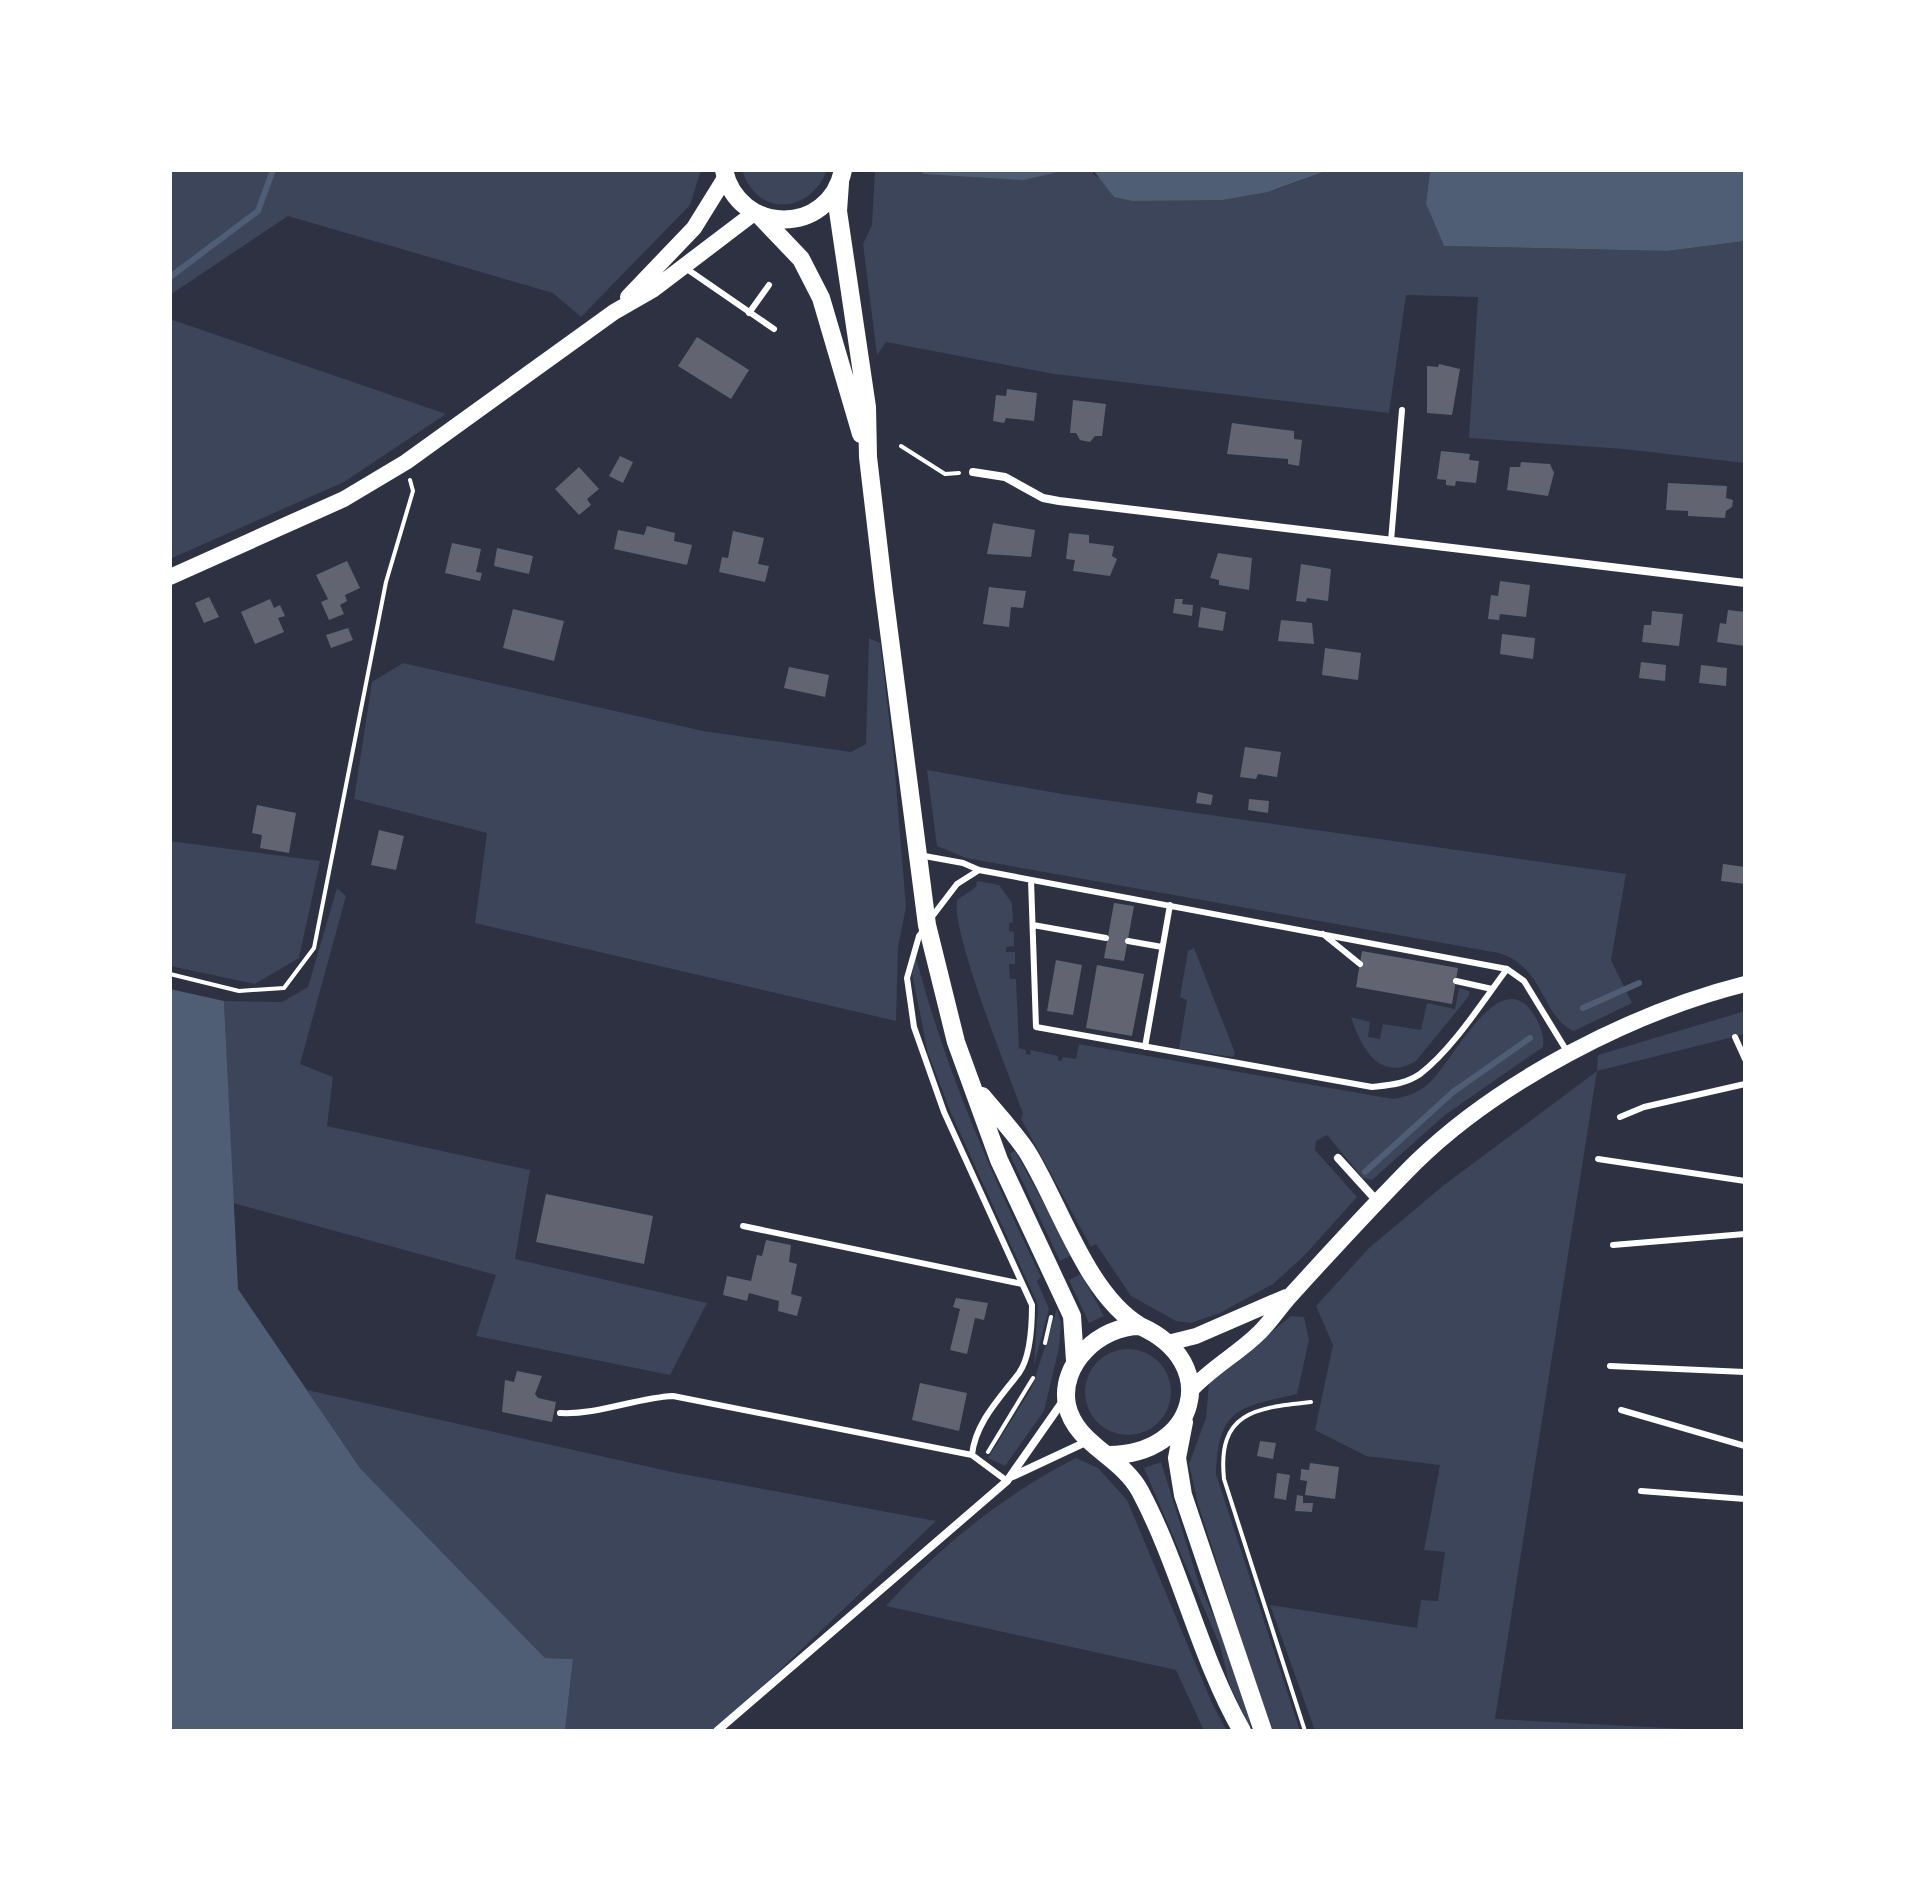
<svg xmlns="http://www.w3.org/2000/svg" width="1915" height="1901" font-family="'Nunito Sans',sans-serif">
	<rect width="100%" height="100%" fill="#2d3142"/>
	<path fill="#3c4559" d="M170,170H701L690,205L581,317L553,293L288,216L170,295Z
		M742,170H827C810,214 757,218 742,170Z
		M875,170L964,174L1093,170V174L1133,201L1275,190L1329,170H1430L1426,204L1444,246L1667,251L1745,241V463L1624,449L1469,438L1478,297L1406,295L1389,413L1054,374L886,342L877,355L863,244L872,225Z
		M170,319L446,414L344,482L170,559Z
		M869,638L880,643L894,759L906,907L898,947L896,1021L475,923L487,833L354,799L372,682L403,663L703,731L851,752L866,744Z
		M927,770L1062,794L1626,874L1611,960L1632,1003L1574,1031C1541,1017 1546,968 1499,953L966,858L937,846Z
		M170,841L320,861L299,958L255,984L170,966Z
		M977,881L999,885L1012,903L1013,922L1009,923V931L1014,932V946L1006,947V952H1015V964H1009L1010,979H1016L1019,1048L1026,1050V1054L1030,1055L1031,1050L1058,1056V1060L1061,1061L1063,1057L1076,1059L1079,1044L1393,1099C1406,1097 1417,1093 1427,1085C1450,1067 1498,963 1532,1012C1539,1022 1545,1035 1543,1047L1445,1115L1372,1180L1363,1178L1327,1135L1316,1141L1315,1150L1357,1197L1304,1256L1273,1284L1220,1313L1191,1323L1176,1321L1131,1296L1096,1244L1091,1247L1021,1119L1023,1114C1009,1074 951,933 957,900L976,887Z
		M337,888L346,896L300,1064L333,1077L327,1126L530,1170L515,1259L707,1303L670,1375L476,1336L496,1275L233,1203L224,1001L282,1002L308,987Z
		M1194,948L1235,1053L1233,1057L1179,1049L1187,1000L1180,997L1188,951Z
		M916,957C945,1069 991,1173 1041,1277L1037,1281L1049,1309L1034,1365L1038,1305L951,1113L928,1053L912,974Z
		M1459,988L1469,991V996L1416,1061C1379,1083 1361,1047 1351,1017L1370,1022L1368,1037L1380,1039L1383,1024L1421,1030L1427,1003L1455,1009Z
		M1745,1011V1034L1597,1071L1495,1719L1725,1731H1315L1270,1605L1417,1628L1421,1600L1438,1601L1445,1552L1424,1550L1440,1465L1366,1456L1315,1430L1333,1345L1316,1306L1369,1248L1444,1185L1597,1071L1598,1055Z
		M1015,1151L1072,1255L1060,1261L1012,1159L1010,1153Z
		M1081,1274L1104,1316L1089,1323L1069,1280Z
		M1057,1309L1061,1323L1059,1348L1044,1411L1005,1466L988,1458L1032,1387Z
		M1291,1316L1304,1317L1309,1340L1297,1394C1238,1408 1219,1407 1216,1474L1300,1731H1271L1198,1504L1189,1464L1206,1418L1209,1383Z
		M1085 1392a43 43 0 1 1 86 0a43 43 0 1 1-86 0Z
		M307,1390L672,1472L936,1521L716,1731H565L573,1659L545,1658L360,1468Z
		M1076,1458L1098,1468L1127,1500L1212,1703L1227,1731H1204L1176,1670L886,1606C939,1547 1006,1493 1076,1458Z
		M1161,1462L1199,1584L1226,1643L1252,1722L1249,1726L1229,1683L1220,1646L1144,1468Z"/>
	<path fill="#4f5d75" d="M919,170H1066L1024,180L924,174Z
		M1093,170H1329L1268,192L1222,200L1133,201L1114,197Z
		M1430,170H1745V241L1667,251L1444,246L1426,204Z
		M170,989L224,1001L238,1289L360,1468L545,1658L573,1659L565,1731H170Z"/>
	<g fill="none" stroke-linecap="round" stroke-linejoin="round">
		<path stroke="#4f5d75" stroke-width="6" d="M170,277L258,211L273,170
			M1583,1008L1639,983
			M1365,1172L1453,1092L1530,1038"/>
	</g>
	<path fill="#626471" d="M697,337L749,370L731,399L678,366Z
		M1439,364L1460,369L1452,415L1427,413V366L1438,367Z
		M1007,389L1037,393L1034,421L1006,418L1004,423L993,421L996,395L1006,396Z
		M1073,400L1106,404L1102,436H1095L1090,442L1080,440L1076,433H1070Z
		M1232,423L1294,431V439L1302,440L1299,466L1288,464V459L1227,454Z
		M1441,451L1470,454L1469,460L1479,461L1476,483L1456,481L1455,486L1446,485V480L1437,479Z
		M620,456L633,462L623,483L609,476Z
		M1521,462L1550,464L1554,473L1548,496L1507,490L1510,467H1520Z
		M579,467L599,489L587,499L591,505L579,515L555,489Z
		M1668,483L1727,486L1726,498L1733,500L1732,507L1726,511L1725,518L1688,516V511L1666,510Z
		M993,523L1035,530L1031,557L987,554Z
		M647,526L675,533L674,541L692,545L687,565L614,549L618,530L644,535Z
		M733,531L764,538L758,564L769,566L765,582L719,572L722,557L728,558Z
		M1069,533L1089,535V543L1114,546L1112,556L1117,559L1110,576L1073,571L1075,560L1066,559Z
		M452,543L481,549L476,572L482,573L480,581L445,573Z
		M497,548L533,556L529,574L494,566Z
		M1218,553L1252,558L1249,590L1219,585V580L1210,578Z
		M347,561L360,588L345,595L347,601L340,605L344,614L329,620L321,602L328,599L316,575Z
		M1301,564L1331,569L1328,601L1307,598L1306,602L1296,601Z
		M1500,581L1530,585L1526,617L1500,614L1499,620L1488,619L1491,595L1498,596Z
		M989,587L1026,591L1023,608L1011,607L1009,627L983,624Z
		M209,597L219,617L204,623L195,603Z
		M270,599L274,608L280,605L285,616L278,618L284,632L255,644L241,612Z
		M1175,599H1183L1182,604L1193,605L1192,616L1173,613Z
		M1201,607L1226,612L1223,631L1198,627Z
		M513,609L564,621L554,661L503,648Z
		M1728,610L1745,612V646L1717,642L1720,623L1726,624Z
		M1652,611L1683,614L1679,646L1642,642L1644,625H1651Z
		M1281,620L1312,623L1314,644L1278,641Z
		M348,628L353,640L331,648L326,635Z
		M1502,634L1535,638L1533,659L1500,654Z
		M1325,648L1361,653L1358,680L1322,675Z
		M1641,662L1666,665L1665,681L1639,678Z
		M1701,665L1727,668L1726,686L1699,683Z
		M789,667L829,675L825,697L784,688Z
		M1245,747L1281,752L1277,777L1258,774L1256,779L1240,777Z
		M1198,792L1213,795L1211,805L1196,803Z
		M1249,799L1269,801L1268,813L1248,810Z
		M257,805L296,813L289,853L260,848L262,835L252,833Z
		M379,830L404,836L396,870L371,865Z
		M1723,864L1745,867V884L1721,881Z
		M1114,903L1134,906L1124,961L1104,958Z
		M1362,951L1458,968L1452,1004L1356,987Z
		M1056,960L1082,965L1073,1015L1047,1011Z
		M1097,965L1144,974L1132,1036L1086,1028Z
		M546,1194L653,1216L644,1264L536,1242Z
		M766,1240L791,1245L789,1262L797,1264L791,1294L802,1297L797,1316L778,1311L779,1301L749,1293L747,1301L723,1295L727,1276L751,1281L757,1255L762,1256Z
		M956,1298L988,1303L984,1320L975,1318L967,1354L950,1350L960,1309L953,1307Z
		M517,1371L542,1376L535,1394L538,1398L556,1402L552,1422L502,1412L505,1380L514,1382Z
		M920,1383L967,1393L959,1431L912,1420Z
		M1260,1441L1276,1443L1273,1459L1257,1456Z
		M1310,1463L1339,1467L1335,1499L1305,1495L1307,1481L1300,1480L1301,1473V1469L1309,1470Z
		M1277,1473L1290,1475L1286,1500L1274,1498Z
		M1297,1495L1303,1496V1503H1313L1312,1512L1295,1511Z"/>
	<g fill="none" stroke-linecap="round" stroke-linejoin="round">
		<path stroke="#fff" stroke-width="4" d="M901,446L945,474L959,473
			M170,974L239,991L284,988L314,948L386,582L413,491L410,480
			M1045,1343L1051,1317
			M988,1452L1033,1378
			M1305,1731L1224,1479C1217,1412 1255,1408 1311,1402"/>
		<path stroke="#fff" stroke-width="6" d="M684,267L774,329
			M749,313L769,285
			M1391,541L1402,410
			M919,855L963,863L979,870L1507,969L1524,981L1568,1053
			M1031,880L1036,1027L1372,1087C1389,1085 1406,1084 1420,1074C1452,1050 1483,1001 1507,969
			M931,918L957,884L979,870
			M1033,925L1106,938
			M925,928L919,936L907,978L914,1027L944,1112L1032,1305C1032,1325 1031,1356 1019,1373C1000,1398 975,1423 972,1455
			M1323,934L1360,964
			M1128,941L1162,947
			M1456,981L1492,989
			M1735,1037L1745,1059
			M1145,1047L1170,905
			M1620,1117L1644,1107L1745,1084
			M1598,1159L1745,1181
			M743,1226L1022,1284
			M1613,1245L1745,1234
			M1610,1366L1745,1372
			M1621,1410L1745,1446
			M560,1413C598,1415 635,1398 673,1396L972,1455L1007,1481
			M1641,1491L1745,1499"/>
		<path stroke="#fff" stroke-width="8" d="M973,472L1005,477L1043,498L1059,501L1745,583
			M1338,1158L1377,1201
			M1013,1476L1088,1441
			M717,1731L1007,1481L1063,1401"/>
		<path stroke="#fff" stroke-width="16" d="M628,297L694,228L725,178
			M170,577L344,499L406,462L614,312L654,289L754,213
			M1168,1343L1196,1336L1286,1297
			M1190,1391C1212,1367 1238,1354 1260,1332C1271,1321 1280,1307 1291,1295C1332,1250 1373,1205 1416,1162C1499,1081 1633,1012 1745,984"/>
		<path stroke="#fff" stroke-width="18" d="M724,170C738,235 829,237 843,170
			M840,183L838,211L867,407L868,457L884,593L927,925L956,1042L999,1160L1072,1316L1075,1361
			M760,216L801,259L821,298L861,434
			M982,1096C997,1114 1013,1131 1026,1150C1059,1202 1086,1294 1140,1326
			M1184,1422L1177,1458L1183,1495L1263,1731
			M1109,1455C1196,1455 1223,1363 1140,1326C1100,1326 1059,1364 1067,1405C1075,1444 1121,1456 1140,1491C1181,1568 1199,1656 1242,1731"/>
	</g>
	<rect width="1915" height="1901" fill="none" stroke="#ffffff" stroke-width="344"/>
</svg>
